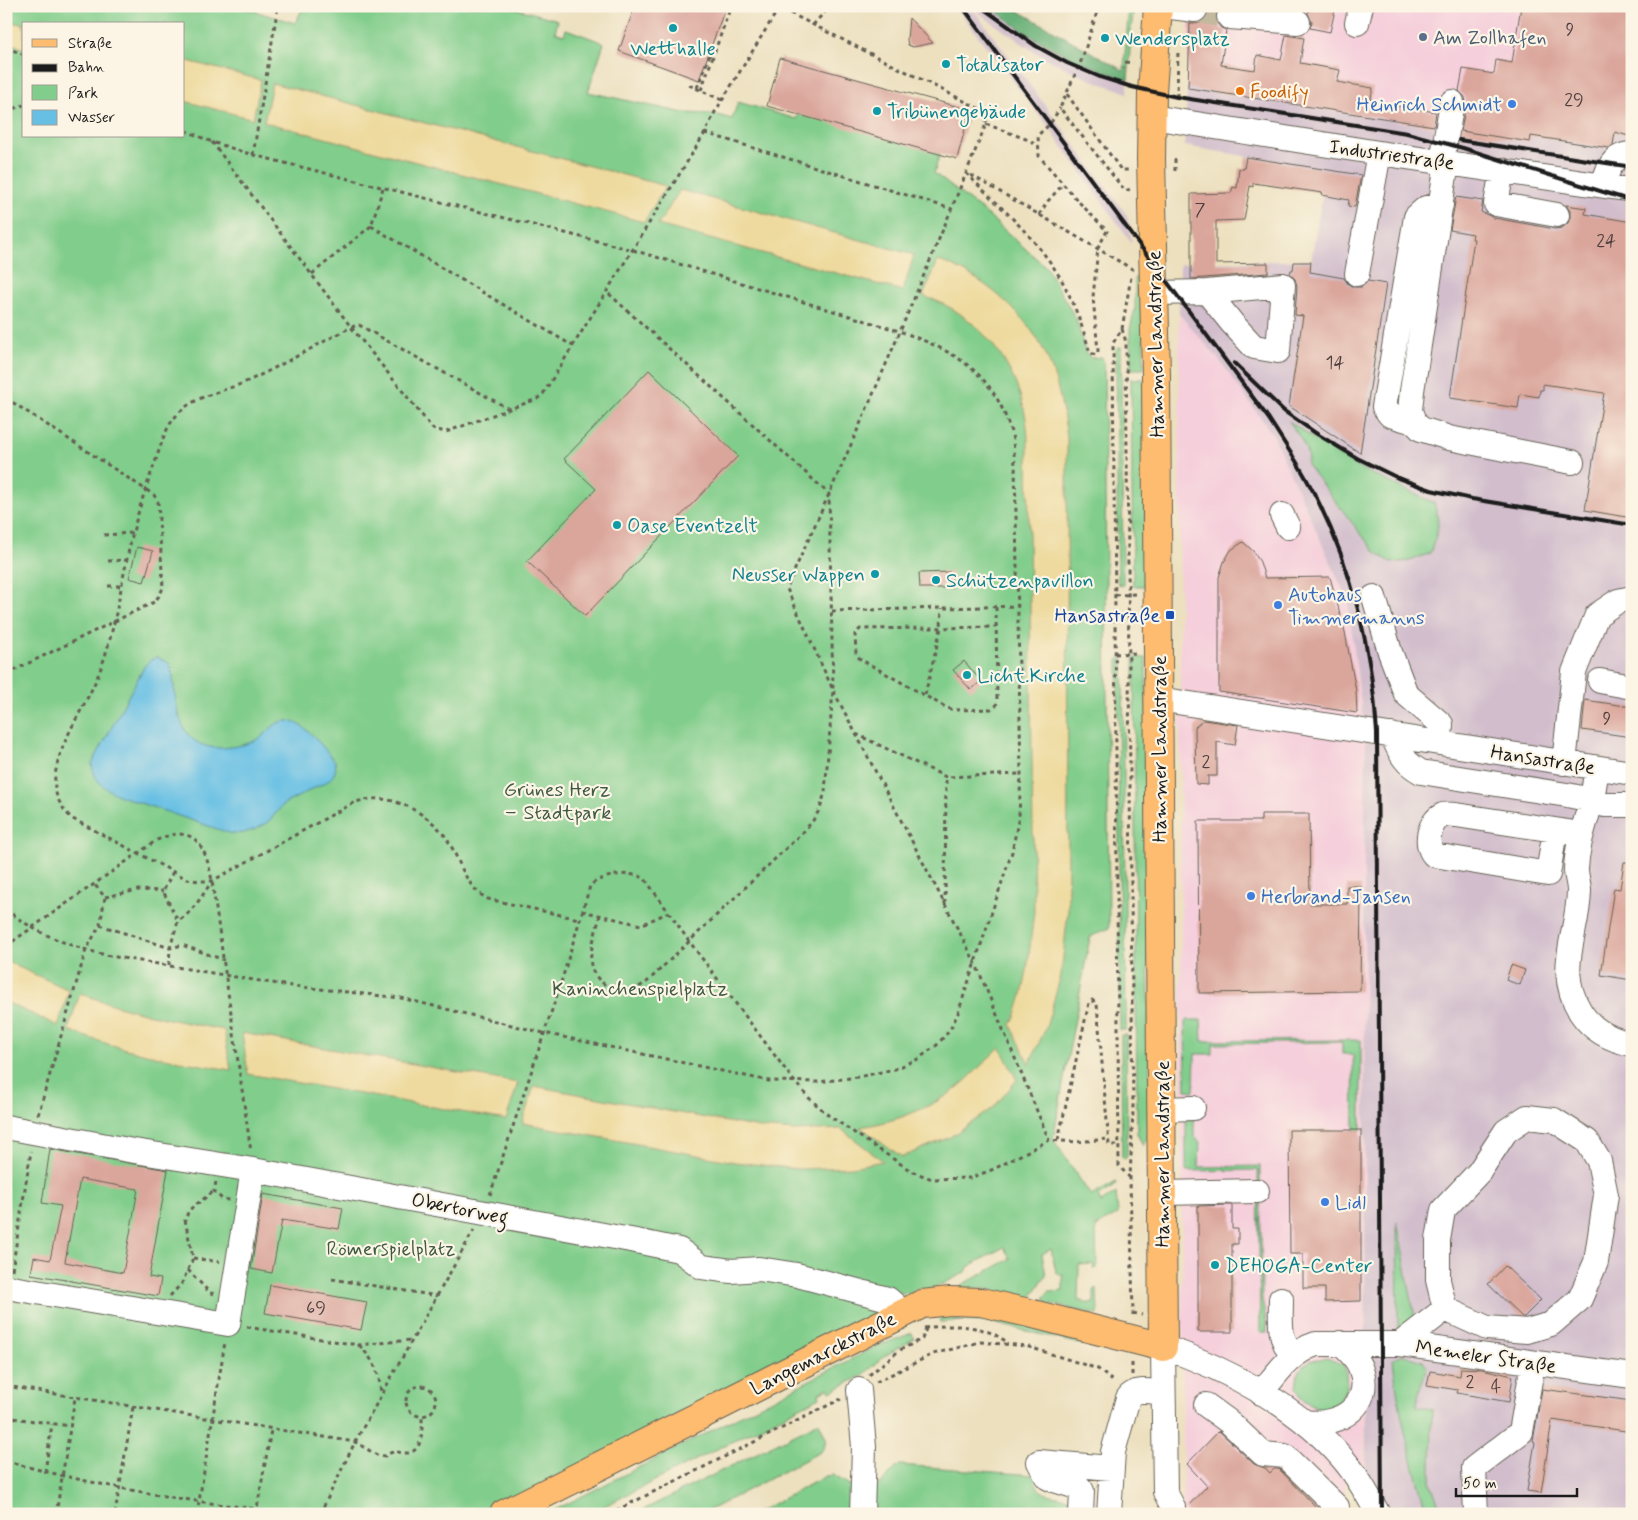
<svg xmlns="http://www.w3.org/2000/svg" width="1638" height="1520" font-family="Mynerve,sans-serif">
	<rect width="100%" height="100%" fill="#fcf5e5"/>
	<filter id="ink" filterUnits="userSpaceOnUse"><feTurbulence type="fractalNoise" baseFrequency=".02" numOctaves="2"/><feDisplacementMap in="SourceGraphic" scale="10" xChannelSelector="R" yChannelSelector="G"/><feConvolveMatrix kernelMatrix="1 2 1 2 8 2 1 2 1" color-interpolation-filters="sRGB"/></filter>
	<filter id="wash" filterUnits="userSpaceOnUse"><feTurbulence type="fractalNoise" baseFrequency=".0096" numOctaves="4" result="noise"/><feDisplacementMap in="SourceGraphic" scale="20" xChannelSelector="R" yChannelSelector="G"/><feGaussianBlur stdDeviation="1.12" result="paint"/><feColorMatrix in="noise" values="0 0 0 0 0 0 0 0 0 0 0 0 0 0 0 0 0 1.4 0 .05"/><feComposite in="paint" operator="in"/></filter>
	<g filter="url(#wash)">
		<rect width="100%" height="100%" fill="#ece0bf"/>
		<path fill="#f5cfdb" d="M1189,6H1626L1604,147L1531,136L1530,142L1187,88Z
			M1179,314L1217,357L1273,435L1348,601L1366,743L1364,869L1365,1469L1345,1464V1514H1183Z"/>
		<path fill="#d1bdcc" d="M955,6H990L1003,17L1046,46L1090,66L1128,80V93L1086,78L1036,53L973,9L1127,215L1132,243L1047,125Z
			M1632,6V1514H1366L1364,869L1366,743L1348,601L1273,435L1217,357L1179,314L1180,264L1311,260L1327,170L1185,146L1187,88L1529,142L1531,136L1604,147Z"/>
		<path fill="#81cd8b" stroke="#4e7454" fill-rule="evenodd" d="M6,6H237L295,23L304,6H507L558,20L555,32L564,35L566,29L604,43L588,92L684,113L714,114L732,119L738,102L796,119L800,108L941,150L934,173L983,211L1046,267L1076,319L1086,353L1091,358L1102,357L1104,363L1109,928L1090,937L1053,1139L1091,1196L1116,1182V1185L1098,1196L1101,1203L1116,1193L1118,1214L1096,1227L1097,1268L1094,1269L1093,1264L1079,1265L1078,1301H1083L1084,1303H1094V1289L1097,1288L1098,1315L1047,1303L1044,1297L1049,1292L1063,1291V1275H1059L1056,1272L1051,1249L1042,1254L1046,1275L1030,1299L987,1289L958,1287L1010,1259L1004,1247L968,1267L966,1272L929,1291H922L918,1288L908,1294L875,1287L885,1309L482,1514H6ZM24,24H184V136H24Z
			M1129,6H1134L1131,29L1129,67H1124Z
			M1135,277L1143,281L1144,369H1131L1130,329L1135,309Z
			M1118,347H1121L1123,586L1118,584L1116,349Z
			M1131,379H1144L1145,586H1133Z
			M1289,421L1315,440L1359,468L1434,503C1441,526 1438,531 1430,553L1410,561L1392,563L1375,552L1307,465C1311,450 1297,434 1289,421Z
			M1123,657L1126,1030H1120L1118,660Z
			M1134,657L1146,658L1150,1133L1143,1146L1137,1133Z
			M1187,1020H1201L1202,1041L1361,1040V1130H1354L1353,1054H1342V1042L1213,1044V1054H1195L1194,1091L1186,1090L1185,1022Z
			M1121,1035H1126L1127,1157L1125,1159L1122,1157Z
			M1186,1119H1194V1136L1200,1142L1199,1167L1260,1166L1262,1299L1267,1326V1332H1260L1258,1170L1186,1171Z
			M1397,1221L1416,1323L1403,1331L1398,1329Z
			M948,1315C1002,1316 1054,1332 1106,1345L1105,1350L989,1322L960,1321L940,1322L939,1316Z
			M912,1333L914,1338L885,1356L863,1375L831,1392L828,1388L819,1393L820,1397L589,1514H547L875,1347Z
			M1404,1355L1423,1361L1427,1367C1424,1381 1417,1392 1417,1406L1432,1409L1431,1483L1442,1514H1427C1412,1462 1398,1412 1393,1359Z
			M1327,1358L1344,1365C1349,1384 1347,1390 1336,1407L1322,1410L1303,1400L1296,1388L1298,1372L1310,1360Z
			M819,1422L826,1438L824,1448L820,1452L702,1514H635Z
			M899,1465L1035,1475C1035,1499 1054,1493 1071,1499L1072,1514H868L871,1488L881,1483Z
			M833,1475L855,1488V1514H754L826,1476Z"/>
		<path fill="#68b077" stroke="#42664a" d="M990,6H1010L1123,70L1124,67H1129L1128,80C1075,61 1034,43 990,6Z"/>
		<path fill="#eeda9e" stroke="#857b5d" d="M15,23L25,24H24V49L6,41V24Z
			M184,60L261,80L253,119L184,101Z
			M272,83L666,186L644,222L264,122Z
			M680,190L914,255L903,291L658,225Z
			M938,261C981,273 1033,319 1049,362C1059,386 1063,411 1067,437L1068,911L1061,975L1046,1028L1029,1064L1011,1025C1028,991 1029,949 1034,912L1028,453C1028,442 1028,430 1026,419C1017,364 977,312 923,296Z
			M6,960L16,966L69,990L58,1026L6,1002Z
			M80,993C126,1011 175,1021 224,1030L231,1070C176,1061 120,1051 68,1030Z
			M242,1033L518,1083L506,1120L248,1074Z
			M1000,1047L1017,1080L993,1108L950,1137L902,1157L860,1127C890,1123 920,1112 946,1096C966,1083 983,1063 1000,1047Z
			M534,1086L760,1128L795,1131L841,1129L883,1161L852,1167L798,1169L735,1162L522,1123Z"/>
		<path fill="#67c0e4" stroke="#426e80" d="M157,657L169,663L172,670C177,704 175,748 221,748C235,747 249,745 261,737C271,730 276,719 290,721C307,724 324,749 335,761C337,770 335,775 328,781L284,804L268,822L256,829L244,833L232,834L120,796C104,788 94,782 92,764L144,667L150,660Z"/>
		<g id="blocks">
			<path fill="#daa59b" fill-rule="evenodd" d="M635,6H726L699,80L619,51Z
				M1208,6H1221L1217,10L1215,16L1217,23L1221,28L1226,30L1221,65L1255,70L1257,55L1281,60L1286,35L1304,38L1300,63L1340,70L1337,82L1373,88L1370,102L1436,112L1434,126L1188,88L1190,23H1200L1206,19L1209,12Z
				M1309,6H1336L1330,32L1310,28L1312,22L1308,13Z
				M1521,6H1632V137L1615,132L1613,145L1609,148L1531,136L1530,142L1461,131L1466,104L1465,97L1459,91L1463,69L1494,74L1496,60L1512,63Z
				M909,18L933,43L913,47L908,45L907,40Z
				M780,58L970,110L957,159L767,106Z
				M1246,157L1361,175L1355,207L1348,206L1349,200L1322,195L1323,193L1253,183V187L1250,186L1244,220L1216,221V264L1268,263V273L1191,279V194L1231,193L1233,187L1237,188L1239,168L1244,169Z
				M1456,197L1483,201L1481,212L1494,218L1555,229L1562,228L1568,223L1570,218V211L1566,205L1586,208L1585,214L1632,222V518L1585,510L1604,393L1543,384V390H1540L1539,397L1520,394L1518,408L1450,398L1474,239H1472L1473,234L1450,230Z
				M1294,262H1311L1310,272L1344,278L1348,284L1354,287H1362L1368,281L1386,284L1360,453L1289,406L1303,316L1295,315L1297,286L1295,279L1290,274L1291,270H1293Z
				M649,370L738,456L585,616L527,561L596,489L564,459Z
				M1243,542L1253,551L1260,562L1265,578L1330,577L1345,632L1356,691L1357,713L1219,692V577L1224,562L1231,550Z
				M137,547L153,551L144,582L129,578Z
				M952,572V588H920L919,573Z
				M964,661L981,681L971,690L953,670Z
				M1585,700L1632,707V737L1582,730Z
				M1203,720L1238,725L1235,745L1217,742V776H1208V785L1196,784L1195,727Z
				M1261,814H1309L1310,904H1347V886H1361L1360,991L1199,993L1198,821H1261Z
				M1624,862H1632V980L1601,975L1614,888L1620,889Z
				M1511,965L1525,970L1520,985L1506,980Z
				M1289,1130H1361V1301L1325,1302V1288H1303V1254H1290Z
				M50,1149L168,1170L149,1277L161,1279L158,1296L31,1274L34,1257L50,1260L61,1206L42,1203ZM80,1179L138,1189L123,1273L65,1262Z
				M263,1194L343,1208L339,1229L282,1220L272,1273L251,1269Z
				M1232,1205V1229H1238V1244H1232V1332H1198V1206Z
				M1505,1266L1541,1300L1524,1317H1522L1488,1284Z
				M270,1285L367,1302L361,1330L265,1313Z
				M1461,1368L1482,1369L1513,1376L1509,1402L1457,1393L1458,1390L1427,1385L1430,1371L1460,1376Z
				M1542,1389L1632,1401V1432L1552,1420L1541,1493L1527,1491L1535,1442L1533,1441Z
				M1219,1431L1254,1464L1265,1468L1270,1473L1274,1469H1279L1323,1514H1186V1508L1207,1486L1187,1464Z"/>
		</g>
	</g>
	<g filter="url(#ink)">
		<use href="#blocks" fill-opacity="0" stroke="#656155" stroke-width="1"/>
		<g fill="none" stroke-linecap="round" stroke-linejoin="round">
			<path stroke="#c2b99e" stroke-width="24" stroke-dasharray="24 12" stroke-linecap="butt" d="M1195,10L1229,17"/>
			<g stroke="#656155" stroke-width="26">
				<path id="minor" d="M1163,6L1195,10
					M1229,17L1298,22
					M1357,23L1361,6
					M1152,117L1379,153L1632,190
					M1442,161L1452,102
					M1447,162L1412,391L1410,410L1414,422L1421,429L1449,438L1572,462
					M1502,170L1496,204L1557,215
					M1603,185C1607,170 1613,154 1632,154
					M1357,274L1379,153
					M1155,293L1207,292L1232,323L1254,347L1278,351L1283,285L1207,292
					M1414,422L1390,415L1384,407L1416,217L1426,208L1441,205
					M1282,515L1288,527
					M1374,597L1390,652L1406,694L1441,724L1440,742
					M1600,681L1632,687
					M1158,699L1632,773
					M1392,735C1400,752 1403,762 1421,772L1567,795L1592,800L1605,805H1632
					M1564,763L1574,672L1597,615L1618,601L1632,598
					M1597,768C1595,779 1594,791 1591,802C1585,824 1577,845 1576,869C1576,876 1579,884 1579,891C1578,936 1554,970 1581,1013C1593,1031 1612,1040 1632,1044
					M1555,830L1548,874L1434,855C1424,844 1429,821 1443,815C1446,814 1453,815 1456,815L1581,834
					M1162,1109L1193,1108
					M6,1127L128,1150L253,1170L636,1241L679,1250L702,1267L731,1271L759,1269L797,1275L888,1299L903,1312
					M1162,1193L1257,1191
					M6,1287L228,1324L253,1170
					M1281,1299C1281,1324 1278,1335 1292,1356
					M1400,1344L1445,1309L1487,1328L1527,1331L1551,1324L1580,1299L1596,1262L1606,1195L1599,1161L1587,1141L1554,1120L1527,1117L1506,1131L1479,1172L1443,1210L1438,1240V1280L1445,1309
					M859,1390L864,1447L862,1514
					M1261,1393C1277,1373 1291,1352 1316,1344H1400L1632,1376
					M1206,1405L1228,1421L1263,1454L1285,1456L1337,1507V1514
					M1306,1422C1340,1427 1375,1404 1360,1367C1356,1357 1347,1350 1340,1343
					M1039,1462L1047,1477L1051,1479L1080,1488L1082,1491L1081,1514
					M1039,1462L1111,1468
					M1109,1514L1113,1452L1128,1398C1135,1387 1152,1392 1163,1393
					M1172,1514L1173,1507L1165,1492L1163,1347C1226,1368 1299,1407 1343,1459C1357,1475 1368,1495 1378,1514
					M1476,1514L1474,1468L1521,1432L1533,1363"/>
			</g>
			<g stroke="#656155" stroke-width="30">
				<path id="major" d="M504,1514L922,1304L950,1301L981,1302L1029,1313L1163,1347L1156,375L1151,159L1152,92L1158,6"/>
			</g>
			<path stroke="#656155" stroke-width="3" stroke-dasharray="4 4" stroke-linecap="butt" d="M776,6L980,109L986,116V124C924,278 859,430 790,580L787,589L833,690L975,962L1049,1140
				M1099,6L1082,59L1060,108L1125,191L1130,189
				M813,25L830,6
				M6,47L24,55
				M1125,62L1133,63
				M689,85L722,100
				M697,88L712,49L715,50
				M701,90L731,6
				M1067,94L1121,170H1131
				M1177,97L1178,50
				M6,111L24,105
				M986,124L1026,139L1038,146
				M705,133L952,209
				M212,142L351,327L433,429L446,432L537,399L543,394L705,133L715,112L779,8
				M253,155L278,6
				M1175,171V159
				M966,173C999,206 1037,238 1061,279C1074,302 1083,328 1090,353L1096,355L1098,351L1093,297L1098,248L1107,231L1077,200L1039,156L1038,135L1050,124L1060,108
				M971,175L1134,270
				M1039,215L1048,201L1063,184
				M371,226L573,346
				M312,274L371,226L383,188
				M1122,329L1126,342L1133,1111L1130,1178L1133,1315
				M6,398L154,495L158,502L163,588L159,596L154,602L6,674
				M509,409L359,325L351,327C317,345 284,364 250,380C225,392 195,394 176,416C163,431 160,450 153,468C142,498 133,528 127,559C119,596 113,638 99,673C86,706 63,735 56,770C52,790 57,802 71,818L187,879L199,881H212L355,802C364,800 373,798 382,799C404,801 432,818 445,836C460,857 463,886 488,899L579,919
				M104,535L132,533
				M108,561L127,560
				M108,586H122
				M1115,595L1137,594
				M996,607L997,702L996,706L991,709L955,710L947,708L860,659L856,654L855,634L860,629L996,627
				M832,611L1018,606
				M1115,654L1138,653
				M925,695L941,628L942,608
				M856,734L946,777L1021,774
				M173,872L163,891L178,921
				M105,897L138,890L163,891
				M945,904L946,777
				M6,909C37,935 72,947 110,956L284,985L401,998L544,1033L769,1081L818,1082L858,1077L895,1069L918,1059L937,1045L950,1030L958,1013L1012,852L1019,816L1021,774L1015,464C1014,457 1014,449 1013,441C1012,432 1008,424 1005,415C985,366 946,348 899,331L633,250L253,155L212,142L184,130
				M582,911L641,925L669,912
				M600,915C597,930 589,950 591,965C595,983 616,995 633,990C638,988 643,984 647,982L802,833L812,822L820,809L825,792L833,690L829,494L607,292
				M100,925L170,948L182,945L224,960
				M6,946L157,840C196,822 206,848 212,881L251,1152
				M169,965L170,948L178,921C193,912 202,896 212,881
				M38,1115L86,950L100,925L105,897L94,884
				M1058,1140L1089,1003L1092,1000L1097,1004L1109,1145H1119
				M1130,1178L1119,1166L1113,343L1122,329L1131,277
				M216,1182L214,1191L222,1199L230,1200
				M490,1195L560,986L590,886C600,875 633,870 645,879L689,941L794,1081L808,1097L828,1115L911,1171L932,1179L970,1178L994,1169L1049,1140L1076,1142L1108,1139
				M193,1258L220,1262
				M12,1270L31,1151
				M188,1270L210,1293L215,1294
				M332,1279L437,1296
				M170,1296L182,1283L193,1258L185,1220L189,1210L214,1191
				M1133,1313L1142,1315
				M247,1327L358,1345L412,1340
				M924,1328C954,1324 984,1324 1008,1343
				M359,1345C375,1362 379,1371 381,1394
				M869,1375L900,1350L922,1339L927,1326
				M1132,1375V1361
				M876,1382L933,1354L980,1342L1026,1346L1098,1369L1115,1383
				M406 1401a15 15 0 1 1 30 0a15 15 0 1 1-30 0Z
				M6,1386L355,1442L377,1455L385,1456C397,1448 397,1454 408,1453C424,1450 422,1428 422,1417
				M6,1417L70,1426
				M6,1461C88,1484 172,1499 257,1509
				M45,1472L52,1424
				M56,1514L75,1398
				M115,1514L133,1407
				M197,1514L225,1342
				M256,1514L271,1430
				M320,1514L355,1442L474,1230
				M609,1514L841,1399"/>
			<use href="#minor" stroke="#fff" stroke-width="24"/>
			<use href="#major" stroke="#fdbc6f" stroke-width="28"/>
			<path stroke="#1c1c1c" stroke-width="4" d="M962,6L1269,419C1278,433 1287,447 1296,461C1346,543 1371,637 1377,732L1382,1514
				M980,6L1036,46L1067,63L1100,77L1132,87L1177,97L1407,133L1463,148L1632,201
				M1459,140L1632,167
				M1234,363L1284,411L1317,434L1357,458L1398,478L1431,490L1472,499L1632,525"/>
		</g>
	</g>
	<g fill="#0f9aa8" stroke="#fcf5e5" stroke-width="2">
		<circle cx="673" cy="28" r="5"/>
		<circle cx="1105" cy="38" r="5"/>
		<circle cx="946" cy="64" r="5"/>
		<circle cx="877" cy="111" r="5"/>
		<circle cx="617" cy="525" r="5"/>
		<circle cx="875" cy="574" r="5"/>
		<circle cx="936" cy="580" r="5"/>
		<circle cx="967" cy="675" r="5"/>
		<circle cx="1215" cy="1265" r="5"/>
	</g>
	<circle fill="#5c6f8a" stroke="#fcf5e5" stroke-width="2" cx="1423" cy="37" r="5"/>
	<circle fill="#e8710a" stroke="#fcf5e5" stroke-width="2" cx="1240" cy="91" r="5"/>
	<g fill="#3f7fe0" stroke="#fcf5e5" stroke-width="2">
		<circle cx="1512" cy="104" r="5"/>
		<circle cx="1278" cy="605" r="5"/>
		<circle cx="1251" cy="896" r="5"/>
		<circle cx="1325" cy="1202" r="5"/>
	</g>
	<rect fill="#1a4fb4" stroke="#fcf5e5" stroke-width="2" x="1165" y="610" width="10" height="10" rx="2.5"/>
	<g text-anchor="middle" stroke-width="4.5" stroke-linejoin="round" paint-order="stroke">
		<g font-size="18" fill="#4c3e3c">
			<text x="1570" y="35">9</text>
			<text x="1574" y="105">29</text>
			<text x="1200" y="215">7</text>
			<text x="1606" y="246">24</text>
			<text x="1335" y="368">14</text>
			<text x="1607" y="724">9</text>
			<text x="1206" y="767">2</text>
			<text x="316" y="1313">69</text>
			<text x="1470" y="1387">2</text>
			<text x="1496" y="1392">4</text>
		</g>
		<g font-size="20" fill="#4e5e75" stroke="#fcf5e5" text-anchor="start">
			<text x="1433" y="44">Am Zollhafen</text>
		</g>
		<g font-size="20" fill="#0d838f" stroke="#fcf5e5" text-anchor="start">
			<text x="1115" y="45">Wendersplatz</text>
			<text x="673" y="55" text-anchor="middle">Wetthalle</text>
			<text x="956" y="71">Totalisator</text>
			<text x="887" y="118">Tribünengebäude</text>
			<text x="627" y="532">Oase Eventzelt</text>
			<text x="865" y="581" text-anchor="end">Neusser Wappen</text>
			<text x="946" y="587">Schützenpavillon</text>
			<text x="977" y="682">Licht.Kirche</text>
			<text x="1225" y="1272">DEHOGA-Center</text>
		</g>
		<g font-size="20" fill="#c56008" stroke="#fcf5e5" text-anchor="start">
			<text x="1250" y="98">Foodify</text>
		</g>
		<g font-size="20" fill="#366cbe" stroke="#fcf5e5" text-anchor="start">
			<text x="1502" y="111" text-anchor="end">Heinrich Schmidt</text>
			<text x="1288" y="601">Autohaus<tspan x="1288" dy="23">Timmermanns</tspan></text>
			<text x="1261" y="903">Herbrand-Jansen</text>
			<text x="1335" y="1209">Lidl</text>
		</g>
		<g font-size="20" fill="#1c1c1c" stroke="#fcf5e5">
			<text transform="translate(1392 154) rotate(8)" y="7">Industriestraße</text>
			<text transform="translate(1155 344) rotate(-91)" y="7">Hammer Landstraße</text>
			<text transform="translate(1159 749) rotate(-90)" y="7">Hammer Landstraße</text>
			<text transform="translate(1543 759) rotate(9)" y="7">Hansastraße</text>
			<text transform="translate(1162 1154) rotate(-90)" y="7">Hammer Landstraße</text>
			<text transform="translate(460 1208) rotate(11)" y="7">Obertorweg</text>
			<text transform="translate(823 1353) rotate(-27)" y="7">Langemarckstraße</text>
			<text transform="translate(1486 1356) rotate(8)" y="7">Memeler Straße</text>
		</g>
		<g font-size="20" fill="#164399" stroke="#fcf5e5" text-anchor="end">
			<text x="1160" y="622">Hansastraße</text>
		</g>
		<g font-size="20" fill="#3f5a43" stroke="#fcf5e5">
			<text x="557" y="796">Grünes Herz<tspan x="557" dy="23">– Stadtpark</tspan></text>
			<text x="640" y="995">Kaninchenspielplatz</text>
			<text x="391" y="1255">Römerspielplatz</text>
		</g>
	</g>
	<rect width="1638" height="1520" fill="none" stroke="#fcf5e5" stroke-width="25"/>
	<rect x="22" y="22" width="162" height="115" fill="#fcf5e5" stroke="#a29e95"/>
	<rect x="32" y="39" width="25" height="8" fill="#fdbc6f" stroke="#a29e95"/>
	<text x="68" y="48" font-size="15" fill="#1c1c1c">Straße</text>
	<rect x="32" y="64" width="25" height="8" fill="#1c1c1c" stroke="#a29e95"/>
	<text x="68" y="72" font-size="15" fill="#1c1c1c">Bahn</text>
	<rect x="32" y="85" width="25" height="15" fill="#81cd8b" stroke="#a29e95"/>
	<text x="68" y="98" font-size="15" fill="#1c1c1c">Park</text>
	<rect x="32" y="110" width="25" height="15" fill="#67c0e4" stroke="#a29e95"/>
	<text x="68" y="122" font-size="15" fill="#1c1c1c">Wasser</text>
	<path d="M1456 1488v8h121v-8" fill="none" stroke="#1c1c1c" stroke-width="2.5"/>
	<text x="1463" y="1488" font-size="15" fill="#1c1c1c" stroke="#fcf5e5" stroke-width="4" paint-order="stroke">50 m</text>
</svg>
